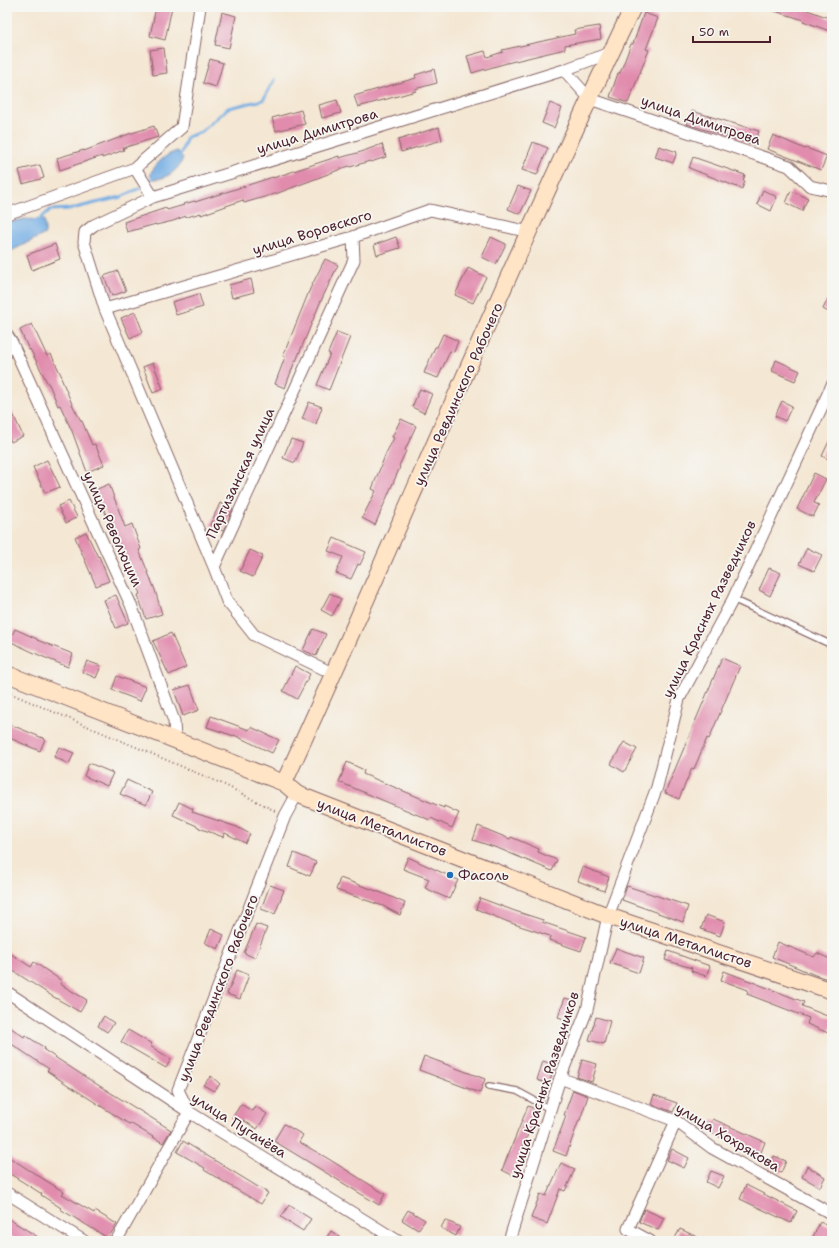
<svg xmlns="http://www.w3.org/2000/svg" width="839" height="1248" font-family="'Shantell Sans',sans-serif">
	<rect width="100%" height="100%" fill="#f6f6f2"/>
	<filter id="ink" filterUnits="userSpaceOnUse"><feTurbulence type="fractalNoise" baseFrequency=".025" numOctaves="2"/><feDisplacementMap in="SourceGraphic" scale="8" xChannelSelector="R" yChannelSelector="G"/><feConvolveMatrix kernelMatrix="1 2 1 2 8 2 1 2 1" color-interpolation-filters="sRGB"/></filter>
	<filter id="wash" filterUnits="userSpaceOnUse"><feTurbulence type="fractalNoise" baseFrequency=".012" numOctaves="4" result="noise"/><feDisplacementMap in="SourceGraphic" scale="16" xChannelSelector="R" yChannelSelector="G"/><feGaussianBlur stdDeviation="0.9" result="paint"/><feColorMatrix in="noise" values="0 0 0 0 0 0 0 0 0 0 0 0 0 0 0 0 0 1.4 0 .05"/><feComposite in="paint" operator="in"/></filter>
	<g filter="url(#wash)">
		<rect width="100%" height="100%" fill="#f4e7d3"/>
		<path fill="#74aee4" stroke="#5f6688" d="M177,151L183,158C179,170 166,180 153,179L150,174C157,163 164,155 177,151Z
			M24,219L44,220L45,227V234L7,253V223Z"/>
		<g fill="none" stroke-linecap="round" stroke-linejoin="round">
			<path stroke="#74aee4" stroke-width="3" d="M179,158L187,137L201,132L228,108L263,100L274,80
				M150,180L155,175
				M38,221L50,210L71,209L121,197L140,188"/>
		</g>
		<g id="blocks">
			<path fill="#e18cad" d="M156,7H172L165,40L150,36Z
				M769,7H799L832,19V32L803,21L804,20L768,9Z
				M222,12L236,16L229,48L215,45Z
				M644,13L658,18L646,49L649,50L628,103L610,97L618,73H620L631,44H633Z
				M599,26L601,39L565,45V49L507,63L472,73L467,56L485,51L487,57L503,52L502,50L575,34L574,30Z
				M164,48L167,73L153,75L150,50Z
				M210,59L223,63L216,87L203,83Z
				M434,69L437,83L415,89L416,91L358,107L354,96L416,78L415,75Z
				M337,100L341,113L322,118L319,105Z
				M550,103L562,108L554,128L542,123Z
				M301,110L305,124L276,131L272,118Z
				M692,111L759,131L754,145L687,124Z
				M154,126L158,137L123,148L124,150L102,158V156L60,170L57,158L84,150V151L129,134Z
				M439,127L442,140L401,152L398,140Z
				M773,135L805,149L806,148L827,156L821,170L767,149Z
				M533,142L548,148L537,175L522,170Z
				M382,144L386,157L371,162L370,161L350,167L349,166L278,193L244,203L243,200L201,215V213L187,217L186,216L173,221L156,225V224L127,232L124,222L166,208L167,210L184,205L183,204L195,201V202L273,177V178L339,156V158L361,152Z
				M659,146L677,152L673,163L655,157Z
				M693,157L745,175L743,181H745L742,189L689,168Z
				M40,165L44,178L23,184L19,170Z
				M518,186L531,191L520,214L508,209Z
				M763,190L777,197L771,211L757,204Z
				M791,191L808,198L802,211L786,203Z
				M396,237L400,248L377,255L374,245Z
				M491,237L506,244L496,264L482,257Z
				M55,244L60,259L32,270L27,255Z
				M325,259L338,265L320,303L296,361H295L285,388L275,384L285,357L283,356L310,289Z
				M468,268L486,277L473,303L455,295Z
				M118,271L126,291L112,296L104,276Z
				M251,279L254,292L232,298L229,285Z
				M832,290V314L823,309Z
				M199,294L203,307L176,315L172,302Z
				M135,312L143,332L130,338L121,318Z
				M32,324L47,356L51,354L62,377L61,378L72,404L81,421H82L92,445L95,444L104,465L87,472L72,431L60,405L58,406L49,384H48L30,349L29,350L20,330Z
				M337,332L350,337L329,390L317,385L330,354L328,353Z
				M443,334L458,341L454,352L450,351L438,378L424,373L435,347H437Z
				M776,360L800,371L795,381L772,371Z
				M153,363L163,389L153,393L143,367Z
				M420,389L432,394L424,413L412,407Z
				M7,401L23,436L11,442L7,433Z
				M782,401L792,406L785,421L775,416Z
				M309,402L322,407L316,424L302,419Z
				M401,419L416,426L405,450L406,451L399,466L400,467L375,525L362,518L376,491L372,489L386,453L394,438L392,437Z
				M832,435V461L822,456Z
				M291,439L303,443L295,463L283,458Z
				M47,460L60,487L45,493L33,467Z
				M814,473L826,479L814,503L819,505L813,517L797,509Z
				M109,484L125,527L132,524L141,549L139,550L155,590L162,614L146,619L138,595L140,594L125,555L123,556L112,525L110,526L103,506H101L95,490Z
				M69,501L77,517L66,523L58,506Z
				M220,503L233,509L223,531L210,525Z
				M86,532L98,557L99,556L109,581L96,586L75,537Z
				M334,538L366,552L360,565L358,564L351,579L336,573L343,557L328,551Z
				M807,548L822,555L814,571L799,564Z
				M250,550L263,556L253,577L240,571Z
				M769,568L781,573L770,596L759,590Z
				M330,593L341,599L332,616L321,610Z
				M116,595L128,623L116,628L104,600Z
				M15,629L37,639V640L73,654L68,667L41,656L9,641Z
				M313,629L326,634L316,656L303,650Z
				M171,633L186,667L169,675L153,641Z
				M722,658L740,666L709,739L707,738L694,769L692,768L679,799L665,793Z
				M87,661L101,666L96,678L82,672Z
				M295,666L310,674L297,699L283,691Z
				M117,676L146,687L140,701L112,690Z
				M190,685L199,710L183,716L174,690Z
				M211,716L249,730L251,727L279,740L272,753L234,735V736L207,727Z
				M7,723L45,739L40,751L7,737Z
				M624,742L637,749L624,772L611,764Z
				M59,747L74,753L69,764L54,757Z
				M347,762L364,770L363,774L444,808V806L459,813L452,828L431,818L430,820L339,782Z
				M89,763L113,773L107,786L84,776Z
				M127,780L152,792L146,805L120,794Z
				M179,802L193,809L192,812L237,827L250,834L245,843L225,833L223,837L199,828V827L173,815Z
				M478,826L510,839L511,837L539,849L538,852L557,860L552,871L500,849L473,840Z
				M294,853L316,862L310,876L289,867Z
				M408,857L458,880L449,899L425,888L429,879L403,869Z
				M583,867L609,877L604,891L578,881Z
				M340,878L382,893L405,903L400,915L383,906L336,890Z
				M270,885L284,890L275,914L261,909Z
				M627,886L688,906L683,922L622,900Z
				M480,898L515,911L543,920L542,922L586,937L581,951L549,940L550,936L511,923L476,909Z
				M706,915L725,922L720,936L701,929Z
				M256,924L267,928L255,958L244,953Z
				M211,929L224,935L218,949L205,943Z
				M778,942L814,957L817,953L832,960V977L831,980L815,975L772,957Z
				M616,948L644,958L639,973L610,963Z
				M7,951L31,967L34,962L62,981L60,984L87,1000L80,1012L52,996L7,967Z
				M668,951L710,966L706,976L691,971L692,968L665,960Z
				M237,970L249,975L240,999L227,994Z
				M724,971L804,1002L802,1006L832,1018V1025L828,1033L807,1024L809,1018L747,994L748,990L721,980Z
				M565,998L576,1001L570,1021L558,1017Z
				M104,1016L114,1023L107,1032L98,1026Z
				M596,1017L610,1021L604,1044L589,1040Z
				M7,1025L24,1037L25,1035L45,1048L44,1050L90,1080L171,1130L163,1143L130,1123L129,1124L71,1087L47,1071L49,1069L7,1041Z
				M128,1030L152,1044L150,1046L171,1059L166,1068L121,1042Z
				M424,1056L485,1079L480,1093L419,1070Z
				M582,1060L597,1064L592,1082L577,1077Z
				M543,1061L555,1065L549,1084L537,1080Z
				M211,1076L220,1084L214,1091L203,1085Z
				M573,1090L588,1096L580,1120H579L566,1156L553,1151L566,1116L564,1115Z
				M654,1095L677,1103L673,1112L651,1104Z
				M241,1104L252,1111L255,1106L267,1114L257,1129L243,1120L241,1123L232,1118Z
				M528,1106L538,1110L522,1149L525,1150L514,1176L502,1170Z
				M713,1119L765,1142L760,1155L707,1131Z
				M284,1124L303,1135L299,1142L327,1158L385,1194L379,1205L274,1141Z
				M183,1141L268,1193L261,1204L204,1170L205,1168L177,1152Z
				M672,1149L689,1158L684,1168L667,1160Z
				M7,1156L64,1192L62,1194L94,1213L95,1211L117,1224L108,1238L60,1209L61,1208L41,1195L42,1194L7,1172Z
				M774,1156L786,1161L781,1173L769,1167Z
				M561,1163L575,1169L565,1191L560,1189L547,1224L531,1218L540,1194L546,1196Z
				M807,1166L825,1177L820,1187L802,1177Z
				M711,1171L724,1176L718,1188L706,1182Z
				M746,1185L797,1211L791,1223L740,1199Z
				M289,1205L311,1219L303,1231L281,1217Z
				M644,1209L664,1218L658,1230L639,1222Z
				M408,1210L425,1220L418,1230L402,1220Z
				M7,1218L35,1235L43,1241H18L7,1234Z
				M445,1220L460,1227L456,1236L441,1228Z
				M820,1222L832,1228V1241H811Z
				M680,1229L706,1241H682L675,1238Z
				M331,1231L346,1241H324Z"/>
		</g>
	</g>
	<g filter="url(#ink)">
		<use href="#blocks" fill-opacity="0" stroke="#866566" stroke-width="1"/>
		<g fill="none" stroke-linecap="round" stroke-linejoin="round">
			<g stroke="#866566" stroke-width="8">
				<path id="lane" d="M733,599L832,645
					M489,1086L517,1091L550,1109"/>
			</g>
			<g stroke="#866566" stroke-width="13">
				<path id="street" d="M564,70L590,99L789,166L810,186L832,191
					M135,168L153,197
					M7,214L135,168L182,127L200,7
					M105,309L353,237L430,210L530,232
					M7,335L12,343L131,605L174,721L175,740
					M214,567L105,309L84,242L85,232L94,225L153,197L564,70L612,52
					M334,674L254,635L227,601L214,567L354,260L353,237
					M7,992L189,1112L398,1241
					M560,1078L676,1121L712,1148L832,1214
					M7,1193L84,1241
					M116,1241L189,1112L178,1090L285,816L297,794
					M509,1241L560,1078L587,1010L608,916L657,787L679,699L733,599L832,385
					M650,1241L628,1229L676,1121"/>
			</g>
			<g stroke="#866566" stroke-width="18">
				<path id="secondary" d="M7,674L284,783L297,794L608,916L832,991
					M284,783C402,525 510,262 633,7"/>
			</g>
			<path stroke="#866566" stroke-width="2" stroke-dasharray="1 3" stroke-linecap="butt" d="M7,692L225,785L277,812"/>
			<use href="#lane" stroke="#fff" stroke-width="5.5"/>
			<use href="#street" stroke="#fff" stroke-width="11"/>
			<use href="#secondary" stroke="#ffe4c6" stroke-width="16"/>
		</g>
	</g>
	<circle fill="#1f6fb2" stroke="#f6f6f2" stroke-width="1.5" cx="450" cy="875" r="4"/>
	<g text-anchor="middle" stroke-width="3.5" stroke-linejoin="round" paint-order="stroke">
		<g font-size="14" fill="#4a1f2b" stroke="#f6f6f2">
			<text transform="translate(701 120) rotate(19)" y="5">улица Димитрова</text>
			<text transform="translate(317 131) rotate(-17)" y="5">улица Димитрова</text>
			<text transform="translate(312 232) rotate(-17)" y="5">улица Воровского</text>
			<text transform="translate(458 394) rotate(-66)" y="5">улица Ревдинского Рабочего</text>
			<text transform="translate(240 473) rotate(-65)" y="5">Партизанская улица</text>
			<text transform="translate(113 529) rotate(66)" y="5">улица Революции</text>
			<text transform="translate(709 609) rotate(-64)" y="5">улица Красных Разведчиков</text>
			<text transform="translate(382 827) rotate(21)" y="5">улица Металлистов</text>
			<text transform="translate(686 942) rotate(18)" y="5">улица Металлистов</text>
			<text transform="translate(218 988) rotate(-69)" y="5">улица Ревдинского Рабочего</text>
			<text transform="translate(544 1085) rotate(-72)" y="5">улица Красных Разведчиков</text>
			<text transform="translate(239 1125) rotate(32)" y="5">улица Пугачёва</text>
			<text transform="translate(728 1137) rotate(31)" y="5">улица Хохрякова</text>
		</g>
		<g font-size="14" fill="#4a1f2b" stroke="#f6f6f2" text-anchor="start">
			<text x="458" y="880">Фасоль</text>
		</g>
	</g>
	<rect width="839" height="1248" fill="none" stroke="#f6f6f2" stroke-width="24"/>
	<path d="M693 36v6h77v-6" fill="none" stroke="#4a1f2b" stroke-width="2"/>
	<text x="699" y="36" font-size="12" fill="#4a1f2b" stroke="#f6f6f2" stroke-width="3" paint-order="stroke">50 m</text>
</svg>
